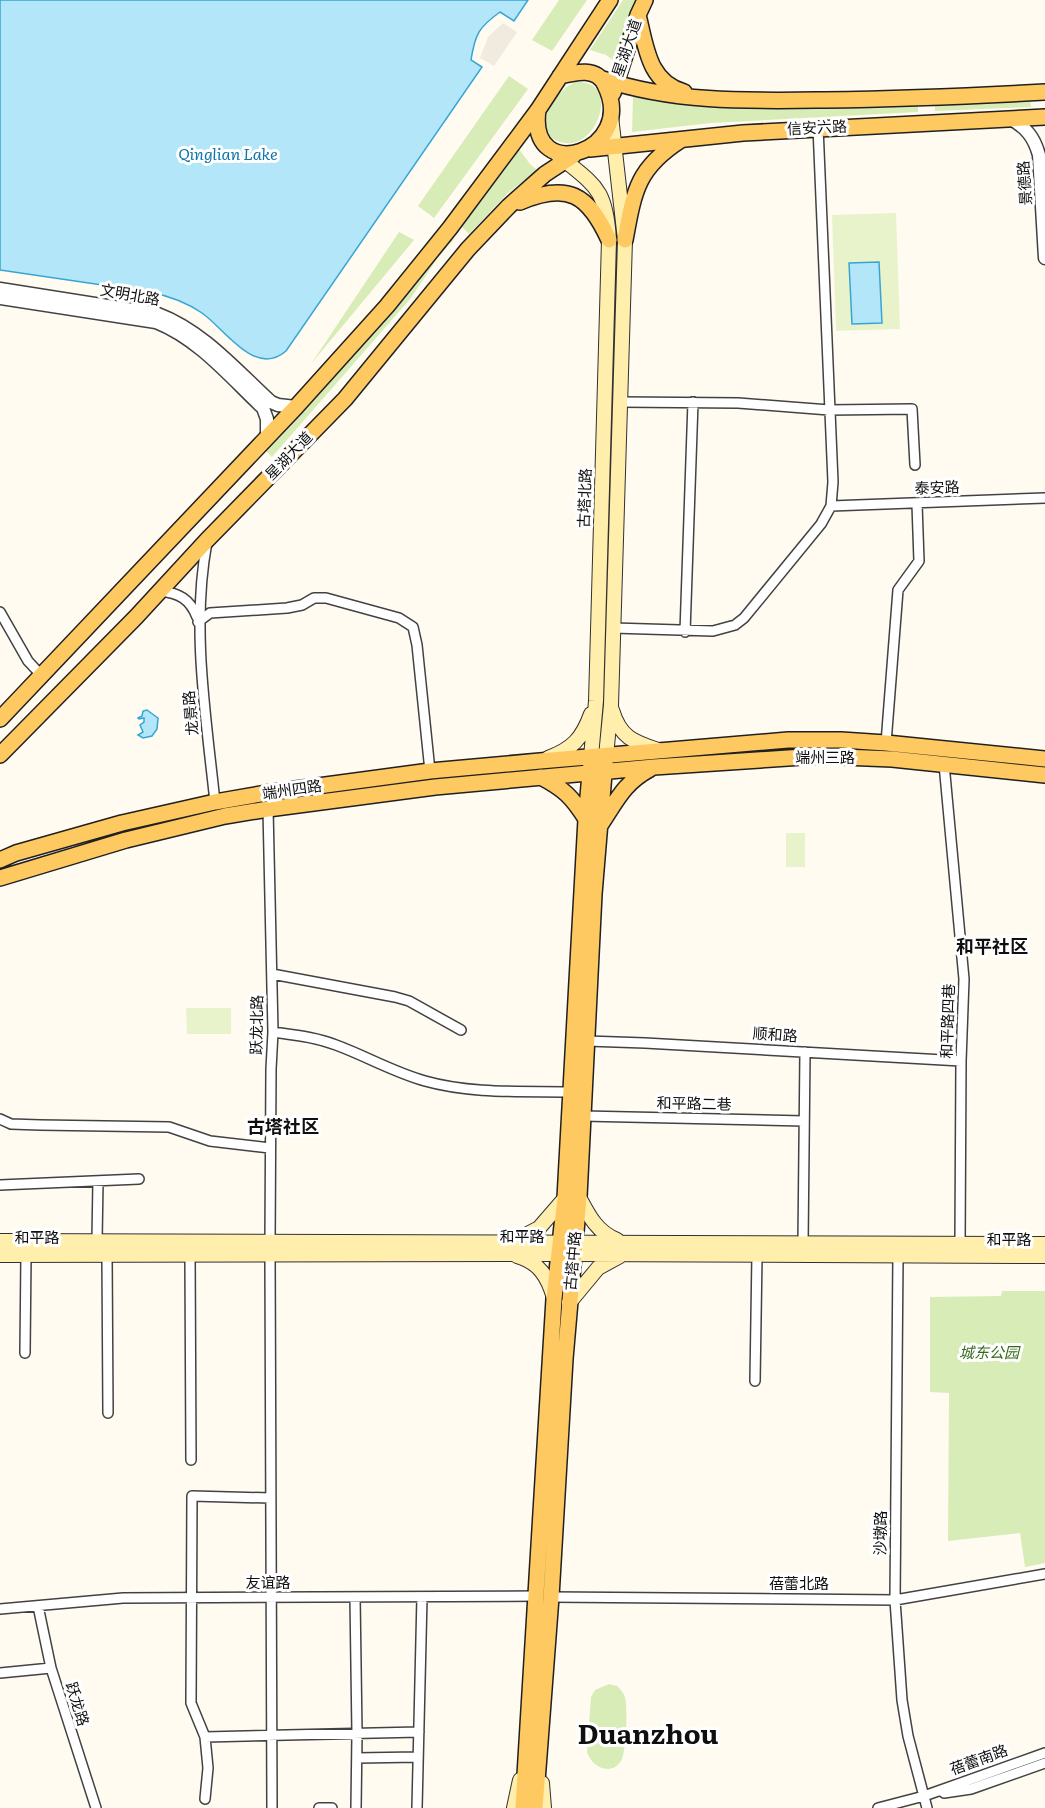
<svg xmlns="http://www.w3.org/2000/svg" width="1045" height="1808" font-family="Literata,'Noto Sans SC',serif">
	<rect width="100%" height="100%" fill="#fffbf1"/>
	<path fill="#d8ecb8" d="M559,0H587L552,51L532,40Z
		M623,0H639L623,34L614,61L606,55L590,50Z
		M509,76L528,89L434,218L418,206Z
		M576,82C621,80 598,148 565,143C528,138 551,91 576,82Z
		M633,96L713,107L763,109L918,101V112L711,123L632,132Z
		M1030,97L1031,107L935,111V100Z
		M519,149L530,164L537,170L508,193L469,234L461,226Z
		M399,232L414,240L311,364Z
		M449,234L454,239L437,259L411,298L272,457L264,449Z
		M1002,1291H1045V1563L1025,1567L1020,1533L948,1541L949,1393L930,1392V1297L1001,1296Z
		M609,1684L617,1686C621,1690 624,1693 625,1698C628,1707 626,1750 622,1759C613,1777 592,1768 587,1752L591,1697L595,1690Z"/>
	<path fill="#e9f3cb" d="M896,213L900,329L836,331L832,215Z
		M786,833H805V867H786Z
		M186,1008H231V1034H187Z"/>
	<path fill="#f0eadf" d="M503,23L517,32L494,66L480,58L488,37Z"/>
	<path fill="#b3e6f9" stroke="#36a5d4" stroke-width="1.5" d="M0,0H528L514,21L500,12C479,27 475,34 471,60L482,67L286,351C255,378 225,329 202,313C186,302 169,296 150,292L0,270Z
		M879,262L882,323L852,324L849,263Z
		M147,710L158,718L157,729L152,736L143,738L138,735L143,732L140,725L144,722V718L139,719L138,718L142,716L143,711Z"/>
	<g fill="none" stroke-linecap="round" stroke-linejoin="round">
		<g stroke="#424242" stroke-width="12">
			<path id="minor" d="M621,402L738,403L829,410L912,409L915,465
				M831,506L1045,498
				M207,542C191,627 206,716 215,802
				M160,591C179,593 190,599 197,617
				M0,612L28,661L42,676
				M198,622L210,613L287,608L302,605L314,598H326L399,618L413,627L417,645L430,771
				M613,628L713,631L735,625L744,618L821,524L831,506L833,482L818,127
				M685,632L693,402
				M886,743L898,590L919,561L917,504
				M944,764L964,979L961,1061L960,1243
				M268,809L273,1032L271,1069L270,1242
				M272,974L395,997L409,1001L461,1030
				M273,1032C294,1035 315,1037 336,1045C366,1056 393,1072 425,1081C471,1094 522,1091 570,1092
				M587,1041L645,1043L961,1061
				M583,1116L804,1121
				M0,1119L11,1124L40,1125L169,1127L210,1141L270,1148
				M0,1185L139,1179
				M97,1241L98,1181
				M803,1243L805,1052
				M107,1255L108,1413
				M190,1255L191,1460
				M270,1255L272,1808
				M898,1256L895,1600L902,1700L908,1736L927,1808
				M25,1353L26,1255
				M755,1381L757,1255
				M355,1597L357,1734L356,1808
				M551,1597L895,1600L1045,1574
				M38,1606L51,1668L96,1808
				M0,1609L123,1598L537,1596
				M0,1673L51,1668
				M205,1737L419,1732
				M357,1758L418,1757
				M944,1793L971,1789L1045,1763
				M205,1799L208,1768L205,1737L191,1703L192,1496L270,1498
				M319,1808H332
				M417,1808L422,1597
				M878,1808L924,1796L1045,1753"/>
		</g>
		<g stroke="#424242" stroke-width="15">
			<path id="tertiary" d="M1009,118C1026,127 1034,137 1039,155L1045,258
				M0,289L158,314C203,331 236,370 271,402L278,405L296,407
				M0,298L156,322C199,339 230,377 263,408L267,419V436"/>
		</g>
		<g stroke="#313131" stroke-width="16">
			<path id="secondary" d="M557,154C595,186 606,187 609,240L596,701L591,757
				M612,710C620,737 633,742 658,750
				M606,756L611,705L625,240L611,116
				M548,758C572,749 582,739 591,714
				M579,1197C589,1216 597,1232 617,1240
				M518,1239L539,1228L565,1198
				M0,1241L1045,1244
				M0,1255L574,1254L1045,1256
				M517,1256C539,1262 548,1277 554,1298
				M569,1303L598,1268L620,1256
				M542,1783L544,1808
				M514,1808L520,1780"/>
		</g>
		<g stroke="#202020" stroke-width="18">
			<path id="primary" d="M638,15C646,46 648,82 684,92
				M603,79C674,103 750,101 825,100C899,99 972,96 1045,92
				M613,93L638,15L645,0
				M538,110C527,187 639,152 605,85C597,67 576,72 560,76
				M590,149L743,133L1045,117
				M520,202C568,182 588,194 609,240
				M625,240C634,191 637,168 681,140
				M0,719L296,407L387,306L450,228L538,110L610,0
				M0,755L136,617L207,540L345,399L468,249L509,206L545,174L574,155
				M541,777C564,789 572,797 586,819
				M601,824C617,800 624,783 650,769
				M0,860L16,853L122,823L215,802L266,793L430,771L540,761L788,740H841L886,743L1045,759
				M0,878L126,840L225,816L268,809L435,787L654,767L818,756L892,759L1045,775
				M523,1808L554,1299L565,1198L586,819L591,763
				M535,1808L551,1597L565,1359L579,1197L594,894L605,762"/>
		</g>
		<use href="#minor" stroke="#fff" stroke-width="9"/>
		<use href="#tertiary" stroke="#fff" stroke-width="12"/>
		<use href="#secondary" stroke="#ffeeac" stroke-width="14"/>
		<use href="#primary" stroke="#ffc962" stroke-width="15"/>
	</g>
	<g text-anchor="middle" stroke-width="6" stroke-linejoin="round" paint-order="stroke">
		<g font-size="15" fill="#0f0f0f" stroke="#fff">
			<text transform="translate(627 48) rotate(-71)" y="5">星湖大道</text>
			<text transform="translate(817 128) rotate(-3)" y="5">信安六路</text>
			<text transform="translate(1025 183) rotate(-94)" y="5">景德路</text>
			<text transform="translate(130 295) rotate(10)" y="5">文明北路</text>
			<text transform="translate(289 456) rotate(-46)" y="5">星湖大道</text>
			<text transform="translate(937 488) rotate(-2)" y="5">泰安路</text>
			<text transform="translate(585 498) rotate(-88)" y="5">古塔北路</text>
			<text transform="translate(191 713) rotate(-95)" y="5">龙景路</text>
			<text x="825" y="763">端州三路</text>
			<text transform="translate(292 790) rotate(-8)" y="5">端州四路</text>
			<text transform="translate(948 1021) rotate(-88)" y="5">和平路四巷</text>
			<text transform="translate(257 1025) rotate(-89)" y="5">跃龙北路</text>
			<text transform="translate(775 1035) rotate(4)" y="5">顺和路</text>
			<text transform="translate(694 1104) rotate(1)" y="5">和平路二巷</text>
			<text x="522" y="1242">和平路</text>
			<text x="37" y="1243">和平路</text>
			<text x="1009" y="1245">和平路</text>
			<text transform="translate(573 1261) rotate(-85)" y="5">古塔中路</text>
			<text transform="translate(881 1533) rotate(-90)" y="5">沙墩路</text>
			<text x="268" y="1588">友谊路</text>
			<text x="799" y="1589">蓓蕾北路</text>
			<text transform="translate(77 1704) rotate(73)" y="5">跃龙路</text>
			<text transform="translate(979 1760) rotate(-20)" y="5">蓓蕾南路</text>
		</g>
		<g font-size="15" font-style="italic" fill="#346b1b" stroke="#fff">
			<text x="989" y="1358">城东公园</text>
		</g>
		<g font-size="16" font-style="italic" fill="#1175a8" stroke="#fff">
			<text x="228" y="160">Qinglian Lake</text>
		</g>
		<g font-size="18" font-weight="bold" fill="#0f0f0f" stroke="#fff">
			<text x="992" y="953">和平社区</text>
			<text x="283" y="1133">古塔社区</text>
		</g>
		<g font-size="27" font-weight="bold" fill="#0f0f0f" stroke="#fff">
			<text x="648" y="1744">Duanzhou</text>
		</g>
	</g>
</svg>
